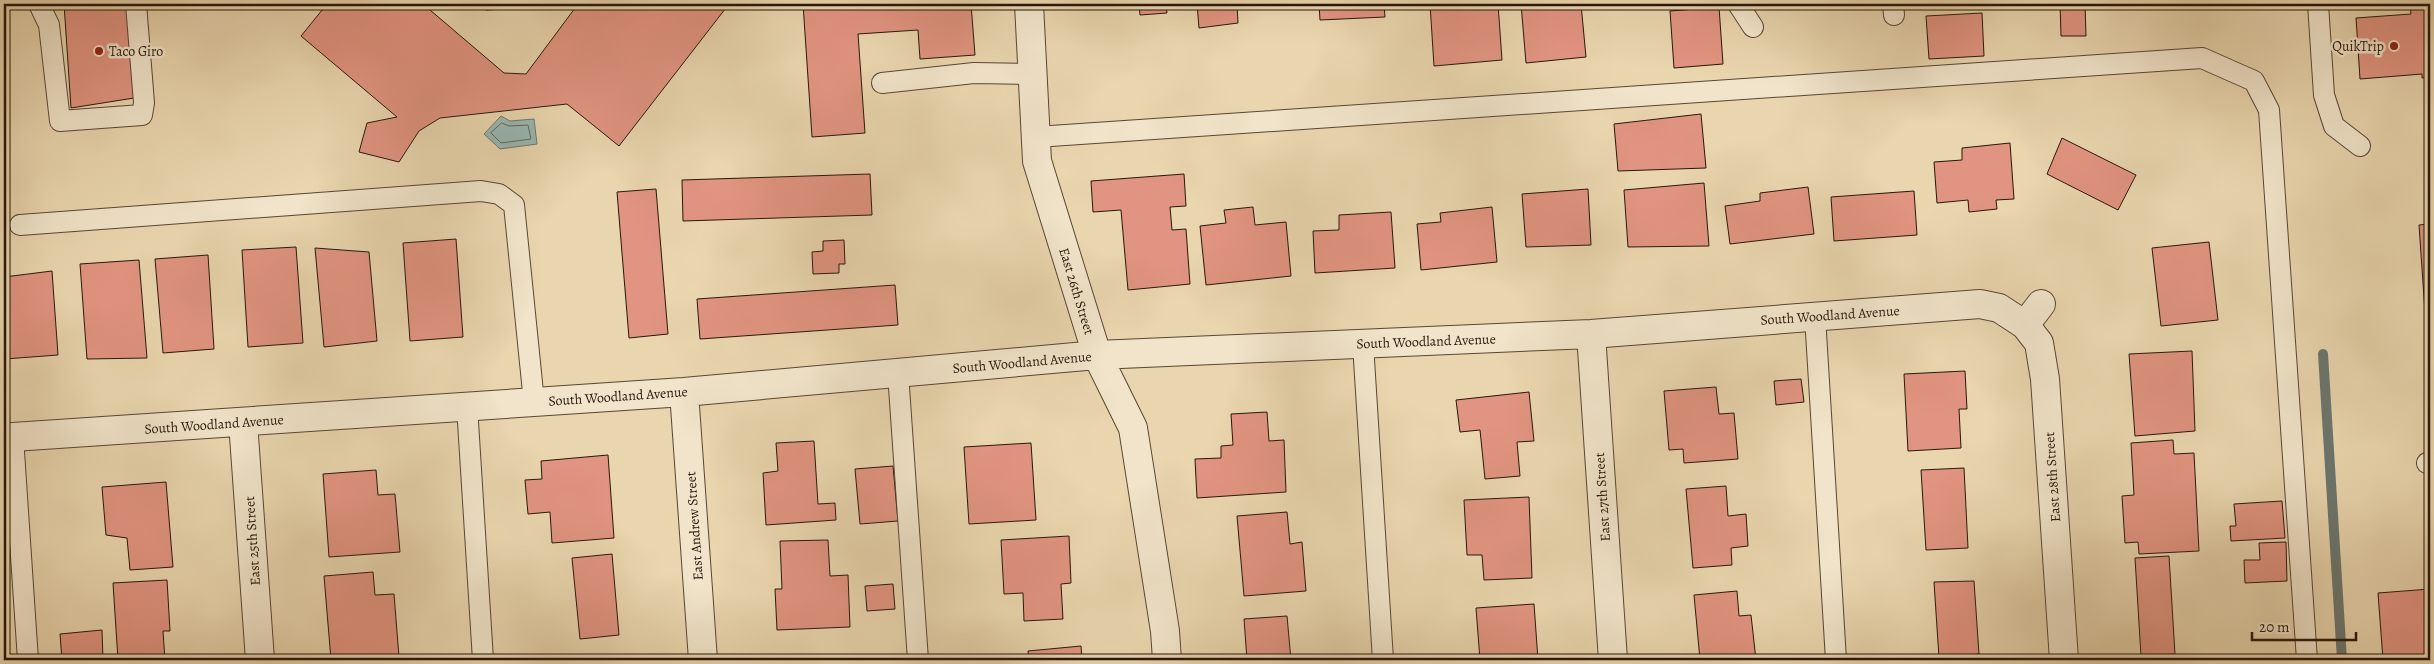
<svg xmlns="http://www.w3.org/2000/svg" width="2434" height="664" font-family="Alegreya,serif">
	<rect width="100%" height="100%" fill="#e9d5ae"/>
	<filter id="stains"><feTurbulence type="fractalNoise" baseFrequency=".004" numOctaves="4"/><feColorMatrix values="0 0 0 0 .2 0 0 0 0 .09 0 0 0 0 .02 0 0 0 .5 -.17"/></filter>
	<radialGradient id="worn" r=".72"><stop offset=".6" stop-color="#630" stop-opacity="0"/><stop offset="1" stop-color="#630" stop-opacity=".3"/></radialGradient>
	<path fill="#99b7b2" stroke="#6b776f" d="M501,116L510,121L534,119L537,144L500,149L484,134Z"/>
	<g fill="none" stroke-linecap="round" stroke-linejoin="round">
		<path stroke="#60675e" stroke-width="1" d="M502,123L509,126L528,125L531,139L501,143L491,133Z"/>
		<path stroke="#6b776f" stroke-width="10" d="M2323,354L2342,660"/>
	</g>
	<path fill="#e19481" stroke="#27170b" d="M64,4H127L134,98L71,108Z
		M327,4H423L504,73L526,74L578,4H729L619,146L567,104L440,118L419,131L399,162L359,152L367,123L397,117L301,36Z
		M485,4H536V7L486,10Z
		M803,4H971L975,55L920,59L918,30L858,34L865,133L812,137Z
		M1139,4H1166L1167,13L1140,15Z
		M1197,4H1237L1238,23L1199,28Z
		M1319,4H1384L1385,17L1320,20Z
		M1430,4H1498L1502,60L1434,66Z
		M1521,4H1581L1586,57L1526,63Z
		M2060,4H2085L2086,36H2061Z
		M2430,4V77L2422,78V74L2360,79L2356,18L2411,14L2410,5Z
		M1719,7L1723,64L1674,68L1670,11Z
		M1982,13L1984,56L1929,59L1926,16Z
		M1701,114L1706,168L1618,171L1614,124Z
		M2062,138L2136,175L2118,210L2047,174Z
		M2010,143L2014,199L1996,200L1997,209L1969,212L1968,200L1937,203L1934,162L1962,160V148Z
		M870,174L872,215L683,221L682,180Z
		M1184,174L1186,206L1170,207L1172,230L1186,229L1190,284L1128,290L1121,210L1093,212L1091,181Z
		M1704,183L1709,246L1628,247L1624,190Z
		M1808,187L1814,234L1730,244L1725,206L1760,201V193Z
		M656,189L668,334L629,338L617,192Z
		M1588,189L1591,245L1526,247L1522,194Z
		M1914,191L1917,235L1834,241L1831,197Z
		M1253,207L1255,225L1286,222L1291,276L1206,285L1200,226L1226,223L1224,210Z
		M1492,207L1497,262L1421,270L1417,224L1441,222L1440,213Z
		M1391,212L1395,268L1315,273L1313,231L1339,230V215Z
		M2430,224V370H2429L2419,225Z
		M456,239L463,337L410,341L403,243Z
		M844,240L845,264H839V273L813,274L812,252L823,251V241Z
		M2209,242L2218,320L2161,326L2152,248Z
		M296,247L303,343L248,347L242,250Z
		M315,248L369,252L377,341L324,347Z
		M208,255L214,349L163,353L155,259Z
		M139,260L147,358L87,359L80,264Z
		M52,271L58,355L5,359L4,277Z
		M895,285L898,325L700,339L697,299Z
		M2192,351L2195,431L2135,436L2129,354Z
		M1965,371L1967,409H1959L1961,448L1908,451L1904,374Z
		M1801,379L1804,402L1776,405L1774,381Z
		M1716,387L1719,414L1734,413L1738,459L1684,463L1683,449L1669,450L1664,391Z
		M1529,392L1534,441L1517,442L1520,476L1485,479L1480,430L1460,432L1456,400Z
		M1267,412L1269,441L1284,440L1286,492L1197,498L1195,459L1221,458V446L1233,445L1231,414Z
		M2173,440L2174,454L2194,453L2199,551L2139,554L2138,542L2125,543L2122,496L2134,495L2131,443Z
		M814,441L818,504L835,503L836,520L766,525L763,473L778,471L776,443Z
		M1031,443L1036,520L969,524L964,447Z
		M608,455L614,538L552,543L550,512L528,514L525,480L542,479L541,461Z
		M893,466L898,521L860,524L855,469Z
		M1964,468L1968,548L1926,550L1921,470Z
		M376,470L378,495L395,494L400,552L329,557L323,474Z
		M166,482L173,567L130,570L127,538L106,535L102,487Z
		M1726,486L1728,516L1746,514L1748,546L1731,548L1732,565L1693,568L1686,489Z
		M1529,497L1532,578L1484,580L1482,555H1467L1464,500Z
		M2282,501L2285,538L2231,541L2230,526H2236L2234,504Z
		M1287,512L1290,544L1302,542L1306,591L1244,596L1237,516Z
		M1069,536L1071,583L1061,584L1063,619L1024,621L1023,593L1004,594L1001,540Z
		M828,540L830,576L848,575L850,627L777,630L775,589H782L780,541Z
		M2286,542L2287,581L2245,583L2244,560H2260L2259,543Z
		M612,554L619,635L580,639L572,558Z
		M2169,556L2175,654L2141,656L2135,558Z
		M373,572L375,595L394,594L399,657L331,660L324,576Z
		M167,580L170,631H163L165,660H118L113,583Z
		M1974,581L1979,654L1939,658L1934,582Z
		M893,584L895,609L867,611L865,586Z
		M2430,589V660H2383L2378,593Z
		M1737,591L1739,616L1751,615L1756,660H1700L1694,595Z
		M1534,604L1538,660H1480L1476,608Z
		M1287,616L1291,660H1308H1247L1244,619Z
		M102,630L103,660H62L60,634Z
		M1081,646L1082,660H1029L1028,651Z
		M633,655L634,660H578Z"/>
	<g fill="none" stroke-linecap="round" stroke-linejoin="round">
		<g stroke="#584634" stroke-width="22">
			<path id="service" d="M39,4L49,25L60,121L142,115L144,103L136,4
				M1738,4L1753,27
				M1893,4L1894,15
				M2318,4L2324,95L2334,126L2360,146
				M882,83L974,73L1032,74
				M1036,137L2202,58L2254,81L2269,110L2307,660
				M20,225L481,191L499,194L514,205L534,402
				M1815,316L1836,660
				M1363,344L1383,660
				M898,373L918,660
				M467,406L483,660
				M13,437L28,660
				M2427,463L2430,462"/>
		</g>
		<g stroke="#584634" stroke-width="30">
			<path id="minor" d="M1029,4L1037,161L1097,355L1133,428L1165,631L1167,660
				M2041,304L2025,325L2039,343L2045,379L2064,660
				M1591,334L1613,660
				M684,392L703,660
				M243,422L260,660
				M13,437L684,392L1097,355L1591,334L1980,304L1999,308L2025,325"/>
		</g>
		<use href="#service" stroke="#f1e4ca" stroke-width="20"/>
		<use href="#minor" stroke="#f1e4ca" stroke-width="28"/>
	</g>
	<g fill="#8f2418" stroke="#f1e4ca" stroke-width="2">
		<circle cx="2394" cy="46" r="5"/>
		<circle cx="99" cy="51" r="5"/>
	</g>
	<g text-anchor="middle" stroke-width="5" stroke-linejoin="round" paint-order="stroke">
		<g font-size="14" fill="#27170b" stroke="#f1e4ca" text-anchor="end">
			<text x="2384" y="51">QuikTrip</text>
			<text x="109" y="56" text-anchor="start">Taco Giro</text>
		</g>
		<g font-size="14" fill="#27170b" stroke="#f1e4ca">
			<text transform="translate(1077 291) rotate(73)" y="5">East 26th Street</text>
			<text transform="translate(1830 315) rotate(-4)" y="5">South Woodland Avenue</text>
			<text transform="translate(1426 341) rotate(-2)" y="5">South Woodland Avenue</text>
			<text transform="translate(1022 362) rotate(-5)" y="5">South Woodland Avenue</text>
			<text transform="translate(618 396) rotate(-4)" y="5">South Woodland Avenue</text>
			<text transform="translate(214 424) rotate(-4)" y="5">South Woodland Avenue</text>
			<text transform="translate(2052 477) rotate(-94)" y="5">East 28th Street</text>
			<text transform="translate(1602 497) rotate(-94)" y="5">East 27th Street</text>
			<text transform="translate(694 526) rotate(-94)" y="5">East Andrew Street</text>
			<text transform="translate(252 541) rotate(-94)" y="5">East 25th Street</text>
		</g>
	</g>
	<rect width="2434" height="664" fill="none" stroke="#e9d5ae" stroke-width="20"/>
	<rect x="5" y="5" width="2424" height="654" fill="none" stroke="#27170b" stroke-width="2.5"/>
	<rect x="10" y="10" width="2414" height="644" fill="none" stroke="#27170b"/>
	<path d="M2252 632v8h104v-8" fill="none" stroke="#27170b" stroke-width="2.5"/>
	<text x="2259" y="632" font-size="15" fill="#27170b" stroke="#f1e4ca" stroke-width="4" paint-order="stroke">20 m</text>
	<rect width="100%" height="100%" filter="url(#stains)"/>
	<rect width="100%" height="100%" fill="url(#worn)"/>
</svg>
